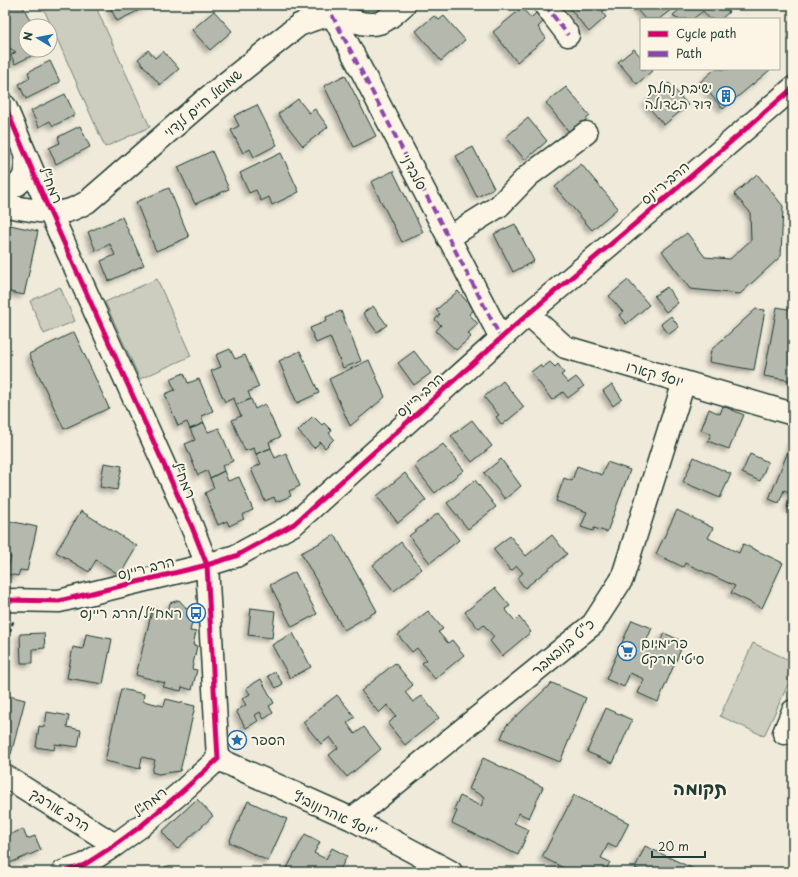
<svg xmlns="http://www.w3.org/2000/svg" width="798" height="877" font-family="'Playpen Sans','Playpen Sans Hebrew',sans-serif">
	<defs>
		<filter id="shadow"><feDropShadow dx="-3.5" dy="3.5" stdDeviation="2" flood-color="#0004"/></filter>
	</defs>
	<rect width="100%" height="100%" fill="#efeada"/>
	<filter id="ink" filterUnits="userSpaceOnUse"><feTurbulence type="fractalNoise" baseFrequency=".025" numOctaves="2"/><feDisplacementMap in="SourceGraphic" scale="8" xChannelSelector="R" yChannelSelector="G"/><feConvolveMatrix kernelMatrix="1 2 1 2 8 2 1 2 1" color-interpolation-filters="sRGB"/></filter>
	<g filter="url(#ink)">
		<path fill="#cccdbf" stroke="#76857a" d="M42,5H95L150,127L105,147Z
			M157,279L191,356L140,379L105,302Z
			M60,287L75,321L44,334L30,301Z
			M753,643L793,662V674L764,736L720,716Z"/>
		<path fill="#b5b9ad" stroke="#1f3d34" filter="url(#shadow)" d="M5,5H22L33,26H26V50H43L15,64L11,55L16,52L6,46L8,38L5,37Z
			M109,5H150L117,21Z
			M567,5H609V6L602,12L606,17L589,32Z
			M633,5H677L659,19H645Z
			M685,5H723L729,12L721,19H710L703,11L693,19H677L673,15Z
			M522,8L531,18L538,11L545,20L538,27L546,38L517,62L493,32Z
			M214,11L232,31L210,50L192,30Z
			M434,16L439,20L444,16L465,40L441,61L416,31Z
			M634,49L641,57V69H652L653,70L637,84L618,62Z
			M148,50L155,58L163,51L179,69L160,85L138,59Z
			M50,61L60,82L26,99L19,84L30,78L28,72Z
			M715,69H771L723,109L700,82Z
			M345,75L376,136L354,147L324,86Z
			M669,83L688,105L664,125L645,103Z
			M566,87L590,116L570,133L546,103Z
			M65,94L75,115L53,126L50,121L39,127L31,111Z
			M298,99L309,113L315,109L328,127L303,146L278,114Z
			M257,105L277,145L254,157L250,149L243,153L231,130L239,126L234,116Z
			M528,118L547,141L525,160L506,137Z
			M80,126L90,147L56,164L49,148L60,143L58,137Z
			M473,147L494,188L477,197L456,156Z
			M212,151L229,189L195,204L178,167Z
			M281,153L299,192L272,205L269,197L261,201L256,190L249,193L240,173Z
			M581,164L618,208L592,230L555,187Z
			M393,171L423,232L402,242L371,182Z
			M757,174L783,206L781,256L740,294L690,289L662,251L687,233L705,257L730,259L751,240L750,212L734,194Z
			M169,188L189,237L156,251L136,202Z
			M122,217L144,265L109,281L101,261L115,255L110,244L96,251L88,232Z
			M5,224L38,231L24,295L5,291Z
			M515,224L534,261L513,272L494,234Z
			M628,280L649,305L626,324L619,315L623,312L609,296Z
			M667,287L678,303L666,312L654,296Z
			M458,291L474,310L469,314L478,324L468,333L471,337L456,350L436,331L441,325L435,320L440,314L436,310Z
			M373,306L387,325L377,332L363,313Z
			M777,307L793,310V381L764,376Z
			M756,309L765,310L754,370L709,362L711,350Z
			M341,311L361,361L343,368L330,337L316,343L310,328L327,321L326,317Z
			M671,316L679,327L669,334L661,324Z
			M74,332L109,408L64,429L29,354Z
			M230,349L235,359L245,355L259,387L248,392L251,399L236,405L234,398L225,402L211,371L221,367L216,355Z
			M300,351L319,393L297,403L279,361Z
			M414,351L431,373L414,385L398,363Z
			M369,360L385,397L350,426L329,379Z
			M550,362L555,367L558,364L564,373L561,375L568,383L576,377L584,386L568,398L563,392L552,400L531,372L540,365L542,368Z
			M184,373L188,383L199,379L213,411L201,416L204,423L190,429L187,422L178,426L165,394L175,390L170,379Z
			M503,381L524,407L502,425L496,417L499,415L484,397Z
			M612,384L622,399L613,406L603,391Z
			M251,399L255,409L265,404L280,437L269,442L271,448L256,454L254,448L245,451L232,420L241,416L236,405Z
			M723,406L744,415L729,449L708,441L711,434L701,430L709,409L720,414Z
			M313,416L322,425L324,423L332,431L329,433L334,439L325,448L320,442L314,448L298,431Z
			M472,420L492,446L472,462L451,436Z
			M204,423L208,432L219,428L233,461L222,466L224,471L210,478L207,471L198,475L185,444L195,440L190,429Z
			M793,439V509L787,507L792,494L784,490L779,503L769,499Z
			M443,444L464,470L435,493L414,466Z
			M271,448L275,458L286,453L300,486L289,491L291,496L276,502L274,497L265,501L251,469L261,464L256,454Z
			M750,454L768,462L760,481L742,473Z
			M694,457L731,474L720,498L683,482Z
			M501,459L521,486L505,499L484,473Z
			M607,462L630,470L607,532L594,528L593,531L581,527L587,512L556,501L564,478L572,481L577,466L602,475Z
			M104,463L122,466L117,490L100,487Z
			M224,471L228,481L239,477L253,510L242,515L244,519L229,526L227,521L218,525L205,493L214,488L210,478Z
			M405,473L426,500L398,523L377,496Z
			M475,480L496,507L468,529L447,503Z
			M677,510L713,528L708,538L739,553L743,544L783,563L762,608L731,593L735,586L685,563L683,567L656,554Z
			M81,511L137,546L120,575L96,560L89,572L56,552Z
			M438,513L459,540L430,563L409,536Z
			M5,520L37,527L27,571L20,570L18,576L7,574L11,557L5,555Z
			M335,535L377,611L344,630L301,553Z
			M552,535L567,554L525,588L517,578L523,573L517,566L511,571L493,549L510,536L526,556Z
			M401,542L422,569L394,591L373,565Z
			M295,572L317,614L292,627L270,585Z
			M495,588L510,606L505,609L515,621L519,617L531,632L502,656L490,641L494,637L484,625L479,629L465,612Z
			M179,600L188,610L187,616L193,618L190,631L196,632L193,645L197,646L192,669L197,670L192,690L182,687L181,691L163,687L165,683L136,675L153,607L168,611L170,603Z
			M251,608L275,611L272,638L248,635Z
			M428,611L443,629L438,632L448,643L452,640L464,655L435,679L422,663L427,660L417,648L412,652L398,635Z
			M632,620L652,628L645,644L657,649L664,633L684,642L658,702L638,693L644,679L630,673L624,687L606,679Z
			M44,633L45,648L33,649V663H21L20,634Z
			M293,633L311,667L290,678L272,645Z
			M86,634L112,639L103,684L67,678L73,647L83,649Z
			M395,663L413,685L405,692L413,702L422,696L439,718L405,745L388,724L396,716L387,705L379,713L361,691Z
			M275,672L283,684L276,688L268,676Z
			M261,679L274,703L269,706L273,713L264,719L260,712L255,715L258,721L246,728L236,711L246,705L242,699L250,694L246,688Z
			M552,683L586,698L560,762L501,738L506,726Z
			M121,689L144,694L143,701L164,706L166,699L195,706L180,771L158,774L152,772L155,760L142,757L140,769L105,761Z
			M5,695L25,700L11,754L5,753Z
			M337,695L355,717L347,723L355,734L364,727L381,749L347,777L329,755L338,748L330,737L321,744L303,722Z
			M606,708L632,720L613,763L587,752Z
			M47,712L69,716L67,727L81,730L78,747L55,744L54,750L36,747L39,726L45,727Z
			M483,758L543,787L529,818L519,813L514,823L529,830L518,855L452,823L457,811L454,809L460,796L481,806L485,797L469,789Z
			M574,795L629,823L616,848L608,844L601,858L610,862L605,872H572L542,857Z
			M197,799L213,816L177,849L162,832Z
			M248,801L287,819L268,861L229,842Z
			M5,826L9,835L23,829L27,839L35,836L41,850L5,865Z
			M305,834L320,842L314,853L326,859L332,848L347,856L339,872H285Z
			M645,846L698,871V872H643L635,868Z
			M166,866L177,872H162Z"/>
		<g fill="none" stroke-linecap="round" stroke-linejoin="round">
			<g stroke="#1f3d34" stroke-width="25">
				<path id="minor" d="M545,5L568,35
					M328,6L501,338
					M5,106L50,212L192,527L207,565L218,759L179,794L141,826L115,845L84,865L63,872
					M5,190C25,185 27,173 25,154
					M5,206C23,208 50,215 67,211C74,209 80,206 87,202L206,99L299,25C310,21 321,15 333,16C339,16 347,19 354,21C379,29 386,21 404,5
					M448,238L499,206L528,176L586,133
					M528,314L565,347L793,414
					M5,600L59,601L207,565L236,556L294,524L528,314L668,196L793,88
					M784,733L793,711
					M218,759L352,819L451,872
					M5,776L115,845
					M352,819L593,624L622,579L684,382"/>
			</g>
			<path stroke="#1f3d34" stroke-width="2.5" stroke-dasharray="4 3" stroke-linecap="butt" d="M5,645L14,619"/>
			<use href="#minor" stroke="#fcf5e5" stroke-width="22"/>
			<path stroke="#8e44ad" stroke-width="4" stroke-dasharray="8 4" stroke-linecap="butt" d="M545,5L568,35
				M332,15L501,338"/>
			<g stroke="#fcf5e5" stroke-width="8">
				<path id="cycleway" d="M5,106L50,212L192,527L207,565L218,759L179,794L141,826L115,845L84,865L63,872
					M5,600L59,601L207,565L236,556L294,524L528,314L668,196L793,88"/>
			</g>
			<use href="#cycleway" stroke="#d6006c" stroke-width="5"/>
		</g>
	</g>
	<defs>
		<g id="building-ring" transform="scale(1)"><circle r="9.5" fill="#fcf5e5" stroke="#1f6fb2" stroke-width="1.5"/><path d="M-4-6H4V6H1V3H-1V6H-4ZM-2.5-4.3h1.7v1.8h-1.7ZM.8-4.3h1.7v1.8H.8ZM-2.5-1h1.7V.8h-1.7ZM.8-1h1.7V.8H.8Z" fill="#1f6fb2"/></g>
		<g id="bus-ring" transform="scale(1)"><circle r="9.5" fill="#fcf5e5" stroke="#1f6fb2" stroke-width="1.5"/><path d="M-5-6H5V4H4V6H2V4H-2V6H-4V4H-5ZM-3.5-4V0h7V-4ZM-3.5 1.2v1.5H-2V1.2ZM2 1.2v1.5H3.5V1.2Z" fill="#1f6fb2"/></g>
		<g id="supermarket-ring" transform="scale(1)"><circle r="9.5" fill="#fcf5e5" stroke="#1f6fb2" stroke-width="1.5"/><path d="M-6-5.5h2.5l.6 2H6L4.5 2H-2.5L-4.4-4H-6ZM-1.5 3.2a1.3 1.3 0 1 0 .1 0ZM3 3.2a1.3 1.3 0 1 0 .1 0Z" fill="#1f6fb2"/></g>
		<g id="sight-ring" transform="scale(1)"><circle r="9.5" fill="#fcf5e5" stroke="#1f6fb2" stroke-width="1.5"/><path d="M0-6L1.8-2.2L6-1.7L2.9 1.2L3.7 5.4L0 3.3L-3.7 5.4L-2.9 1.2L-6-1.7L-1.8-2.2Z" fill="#1f6fb2"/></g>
	</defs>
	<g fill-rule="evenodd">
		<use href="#building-ring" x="726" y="96"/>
		<use href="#bus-ring" x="196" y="613"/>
		<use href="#supermarket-ring" x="627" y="651"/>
		<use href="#sight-ring" x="237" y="740"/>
	</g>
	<g text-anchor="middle" stroke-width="4" stroke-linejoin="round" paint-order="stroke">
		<g font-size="14" fill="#1f3d34" stroke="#fcf5e5" text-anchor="end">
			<text x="712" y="93">ישיבת נחלת<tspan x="712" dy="16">דוד הגדולה</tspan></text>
			<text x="182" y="618">רמח״ל/הרב ריינס</text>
			<text x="641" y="648" text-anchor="start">פרימיום<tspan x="641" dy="16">סיטי מרקט</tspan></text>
			<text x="251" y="745" text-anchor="start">הספר</text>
		</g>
		<g font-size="14" fill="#1f3d34" stroke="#fcf5e5">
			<text transform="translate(203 103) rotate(-40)" y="5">שמואל חיים לנדוי</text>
			<text transform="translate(414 172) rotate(62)" y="5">סלבדני</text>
			<text transform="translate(665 183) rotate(-40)" y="5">הרב ריינס</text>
			<text transform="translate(51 185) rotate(67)" y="5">רמח"ל</text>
			<text transform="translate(655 374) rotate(16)" y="5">יוסף קארו</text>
			<text transform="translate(420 395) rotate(-42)" y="5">הרב ריינס</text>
			<text transform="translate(184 480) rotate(66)" y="5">רמח"ל</text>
			<text transform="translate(146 568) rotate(-14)" y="5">הרב ריינס</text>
			<text transform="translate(563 647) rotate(-41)" y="5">כ"ט בנובמבר</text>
			<text transform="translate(150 802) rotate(-39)" y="5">רמח"ל</text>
			<text transform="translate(60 810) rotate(32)" y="5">הרב אורבך</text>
			<text transform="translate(335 814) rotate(25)" y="5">יוסף אהרונוביץ'</text>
		</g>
		<g font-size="18" font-weight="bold" fill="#1f3d34" stroke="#fcf5e5">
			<text x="700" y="795">תקומה</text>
		</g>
	</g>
	<rect width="798" height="877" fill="none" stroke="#fcf5e5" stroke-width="20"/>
	<rect x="10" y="10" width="778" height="857" fill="none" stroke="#1f3d34" stroke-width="1.5" filter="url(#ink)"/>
	<rect x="640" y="18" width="140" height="52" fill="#fcf5e5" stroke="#a4ab9e"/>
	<rect x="648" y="31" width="20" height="6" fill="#d6006c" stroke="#a4ab9e"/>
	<text x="676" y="38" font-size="12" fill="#1f3d34">Cycle path</text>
	<rect x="648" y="51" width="20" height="6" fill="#8e44ad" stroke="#a4ab9e"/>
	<text x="676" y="58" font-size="12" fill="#1f3d34">Path</text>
	<g transform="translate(38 38) rotate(280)"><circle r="19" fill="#fcf5e5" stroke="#a4ab9e"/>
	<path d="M0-3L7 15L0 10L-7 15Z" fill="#1f6fb2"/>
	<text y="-6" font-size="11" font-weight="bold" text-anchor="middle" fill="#1f3d34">N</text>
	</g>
	<path d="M652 851v6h53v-6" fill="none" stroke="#1f3d34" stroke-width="2"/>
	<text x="658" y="851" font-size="12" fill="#1f3d34" stroke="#fcf5e5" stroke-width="3" paint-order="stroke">20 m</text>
</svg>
